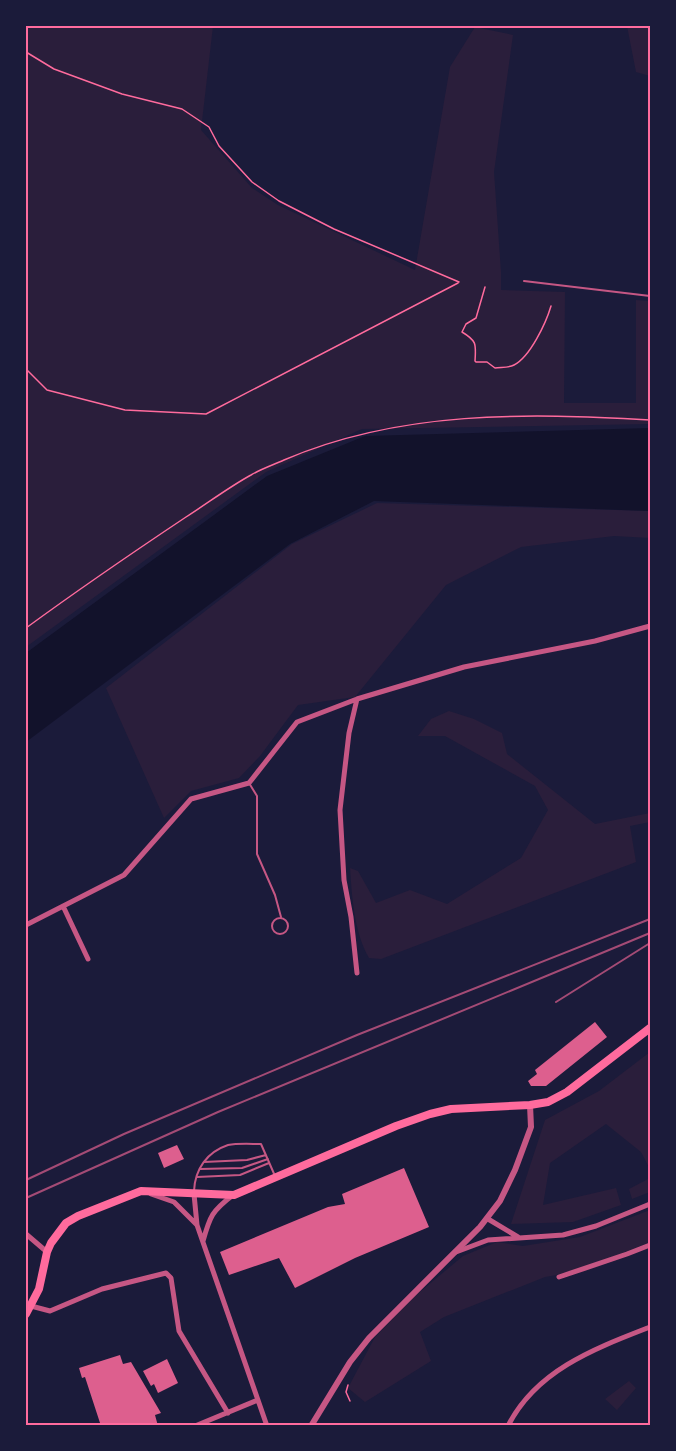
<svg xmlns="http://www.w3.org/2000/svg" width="676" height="1451" font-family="'Noto Serif',serif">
	<rect width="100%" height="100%" fill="#1b1b3a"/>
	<path fill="#2a1e3b" d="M26,26H213L201,130L252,188L278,205L415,270L450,67L475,27L513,35L494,172L501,272V290L565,292L564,403H636V300L650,301V424L362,429L266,472L26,647Z
		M627,26H650V76L636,72Z
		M377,503L650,511V538L614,536L521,547L446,585L355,697L298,705L260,756L239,778L191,791L164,818L106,688L292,544Z
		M449,711L474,719L502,733L507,754L595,824L650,813V822L630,826L636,862L381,959L369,958C354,932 352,897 350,868L358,871L376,903L410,890L447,904L521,858L548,810L535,786L445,736H418L431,719Z
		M650,1052V1169L641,1152L606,1124L550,1163L543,1205L616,1188L621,1205L573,1222L511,1224L545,1120L599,1091Z
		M650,1178V1192L632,1199L629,1189Z
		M650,1210V1242L580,1271L545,1277L444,1317L420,1332L431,1361L365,1402L348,1388L375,1337L415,1296L463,1256L497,1242L523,1246L580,1237Z
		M629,1381L636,1388L617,1410L605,1399Z"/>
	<path fill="#12122b" d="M650,428V511L374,501L290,544L26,742V653L267,476L365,436Z"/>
	<path fill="#dd5f8e" d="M595,1022L607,1037L546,1086H531L528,1081L537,1074L535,1070Z
		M177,1145L184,1159L164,1168L158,1153Z
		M404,1168L429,1227L355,1258L295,1288L279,1258L229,1275L220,1252L328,1207L345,1204L342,1194Z
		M120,1355L123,1364L131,1362L161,1413L155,1415L158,1426H101L85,1377L82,1378L79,1368Z
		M167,1359L178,1383L158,1393L154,1384L151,1386L143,1371Z"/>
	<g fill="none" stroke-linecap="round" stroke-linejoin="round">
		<path stroke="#ff6b9d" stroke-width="1.5" d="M26,52L54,69L122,94L182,109L209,127L219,146L252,182L279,201L334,229L459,282
			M485,287L476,318L466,324L462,332C477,341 476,344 475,361L476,362H487L495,368C500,367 509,368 514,365C530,357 546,323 551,306
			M26,369L47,390L125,410L206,414L458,283
			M26,628C78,590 132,553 186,517C208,503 229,487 251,475C261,469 273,465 284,460C400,410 527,413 650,420
			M348,1385L346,1392L350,1401"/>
		<path stroke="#c65784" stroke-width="2" d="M524,281L650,296
			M249,783L257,796V854L275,895L281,917
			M272 926a8 8 0 1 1 16 0a8 8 0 1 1-16 0Z
			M204,1162L247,1160L266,1155
			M200,1169L242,1168L268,1159
			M197,1177L240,1175L269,1163
			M194,1191C195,1169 207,1152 228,1145C238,1143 251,1144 261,1144L275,1176"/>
		<path stroke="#c65784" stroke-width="5" d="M357,699L349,733L340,810L344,880L351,917L357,973
			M63,906L88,959
			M26,925L124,875L191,799L249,783L297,722L357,699L464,667L595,641L650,626
			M151,1194L174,1202L197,1225
			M194,1194L197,1225L267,1426
			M488,1219L518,1237
			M26,1234L47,1252
			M203,1241C210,1216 212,1211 233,1195
			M456,1252L488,1240L563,1235L596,1226L650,1204
			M559,1277L627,1254L650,1245
			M31,1306L50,1311L102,1289L166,1273L171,1278L179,1331L228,1413
			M195,1426L258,1400
			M508,1426C536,1370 596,1348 650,1327"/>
		<path stroke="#c65784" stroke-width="6" d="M311,1426L350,1362L369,1338L480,1227L500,1201L515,1170L531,1127L530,1105"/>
		<path stroke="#ff6b9d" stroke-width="8" d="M26,1314L39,1289L47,1252L51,1243L66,1223L78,1216L141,1191L234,1195L396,1126L430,1114L451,1109L530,1105L548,1102L567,1092L650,1028"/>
		<path stroke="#a44b75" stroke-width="2" d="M556,1002L650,943
			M26,1180L124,1134L357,1035L650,919
			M26,1198L218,1112L650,933"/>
	</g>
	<rect width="676" height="1451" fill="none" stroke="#1b1b3a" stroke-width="54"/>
	<rect x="27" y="27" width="622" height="1397" fill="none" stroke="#ff6b9d" stroke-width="2"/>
</svg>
